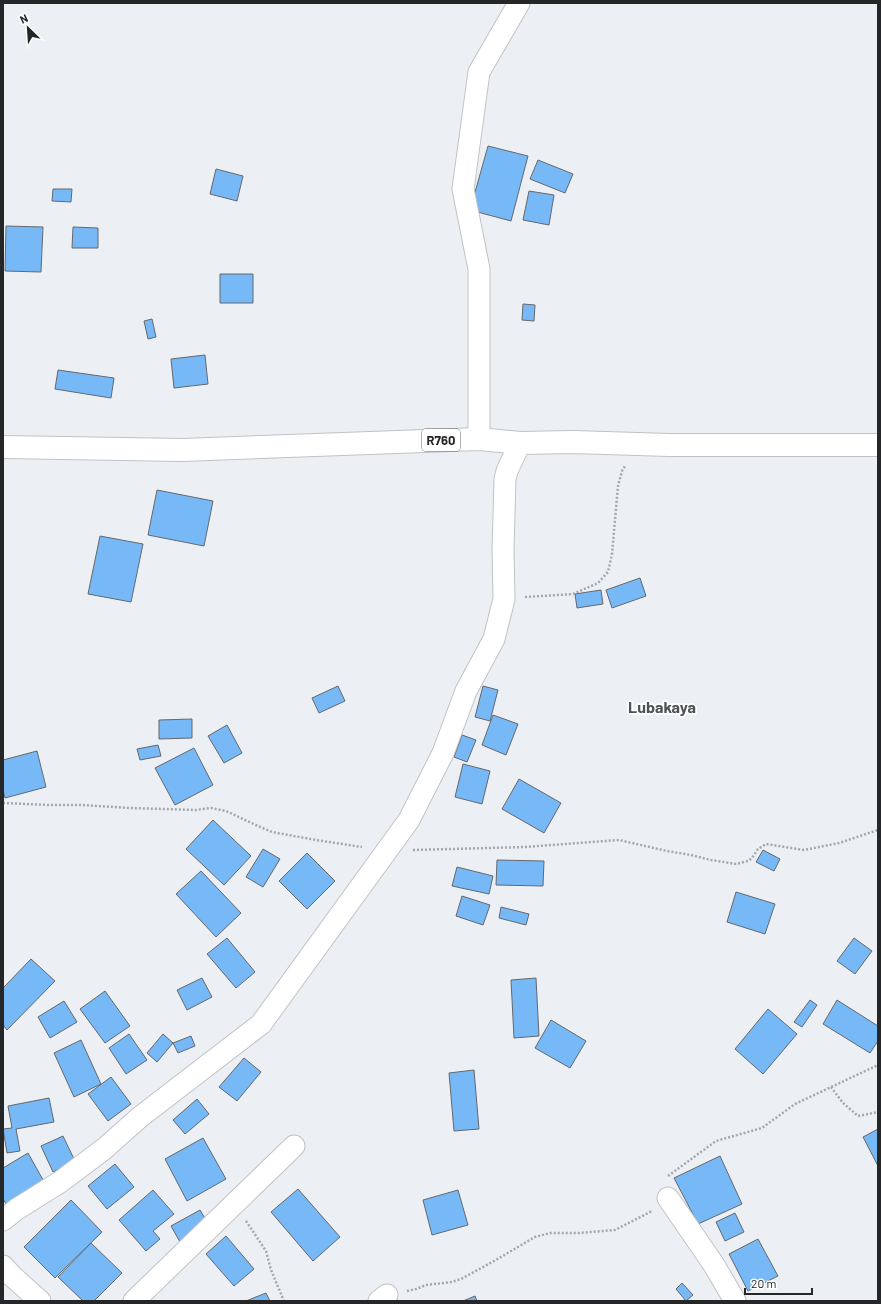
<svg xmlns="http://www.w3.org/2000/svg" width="881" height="1304" font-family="Barlow,sans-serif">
	<rect width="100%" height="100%" fill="#ecf0f4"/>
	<path fill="#77b8f7" stroke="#65686c" d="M488,146L528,156L511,221L470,210Z
		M538,160L573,174L565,193L530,179Z
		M216,169L243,176L237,201L210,194Z
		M53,189H72L71,202L52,201Z
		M529,191L554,195L549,225L523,220Z
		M6,226L43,227L41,272L5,271Z
		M73,227L98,228V248H72Z
		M220,274H253V303H220Z
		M523,304L535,305L534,321L522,320Z
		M152,319L156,337L148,339L144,321Z
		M205,355L208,384L174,388L171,359Z
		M58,370L114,378L111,398L55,389Z
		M157,490L213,501L204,546L148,535Z
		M100,536L143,544L131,602L88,594Z
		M640,578L646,596L612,608L606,590Z
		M601,590L603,604L577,608L575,594Z
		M338,686L345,701L319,713L312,698Z
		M483,686L498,690L490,721L475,717Z
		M493,715L518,724L506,755L482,745Z
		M192,719V738L159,739V720Z
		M227,725L242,753L224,763L208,736Z
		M462,735L476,740L467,762L454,757Z
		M158,745L161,756L140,760L137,749Z
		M194,748L213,785L175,805L155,768Z
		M37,751L46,787L5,798L3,790V760Z
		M463,764L490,771L482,804L455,797Z
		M519,779L561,803L544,833L502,809Z
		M213,820L251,856L224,885L186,849Z
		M263,849L280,859L263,887L246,877Z
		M763,850L780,859L774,871L756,862Z
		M307,853L335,881L307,909L279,881Z
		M497,860L544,861L543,886L496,885Z
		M457,867L493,876L489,894L452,886Z
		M201,871L241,913L216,937L176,894Z
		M736,892L775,904L765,934L727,922Z
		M462,896L490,905L483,925L456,916Z
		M501,907L529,914L526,925L499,918Z
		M227,938L255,972L236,988L207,954Z
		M854,938L872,951L855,974L837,961Z
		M31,959L55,981L7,1030L3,1025V988Z
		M202,978L212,997L187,1010L177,990Z
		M536,978L539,1036L514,1038L511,980Z
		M105,991L130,1026L105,1043L80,1009Z
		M810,1000L817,1005L802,1027L794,1022Z
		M837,1000L878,1026V1041L870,1053L823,1024Z
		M64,1001L77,1022L50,1038L38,1017Z
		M768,1009L797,1034L763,1074L735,1049Z
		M551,1020L586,1041L570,1068L535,1048Z
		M129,1034L147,1060L126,1074L109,1048Z
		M163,1034L173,1043L157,1062L147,1053Z
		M191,1036L195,1046L178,1053L173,1043Z
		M81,1040L101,1084L74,1097L54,1053Z
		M244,1058L261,1072L237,1101L219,1087Z
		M474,1070L479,1129L454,1131L449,1073Z
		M111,1077L131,1104L108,1121L88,1094Z
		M49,1098L54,1122L16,1129L20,1151L7,1153L3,1129L12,1128L8,1106Z
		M197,1099L209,1114L185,1134L173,1120Z
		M878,1129V1166L863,1137Z
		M63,1136L75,1161L53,1172L41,1146Z
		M203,1138L226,1179L187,1201L165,1159Z
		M28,1153L47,1187L9,1209L3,1199V1168Z
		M720,1156L742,1204L698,1224L674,1178Z
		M115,1164L134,1187L107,1209L88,1186Z
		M298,1189L340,1237L313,1261L271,1212Z
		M153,1190L174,1214L153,1231L160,1239L146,1251L119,1220Z
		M458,1190L468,1225L432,1235L423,1200Z
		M71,1200L102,1232L55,1278L24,1247Z
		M200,1210L209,1225L180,1242L171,1226Z
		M735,1213L744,1232L725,1241L716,1222Z
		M226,1236L254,1269L234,1286L206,1254Z
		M758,1239L778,1276L748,1291L729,1254Z
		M91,1243L122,1273L94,1301H83L58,1277Z
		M682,1283L693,1295L686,1301L676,1289Z
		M266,1293L270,1301H246Z
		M475,1296L477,1301H463Z"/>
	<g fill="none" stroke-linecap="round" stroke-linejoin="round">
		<g stroke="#bfc3c7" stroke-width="23">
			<path id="street" d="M479,439V269L463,189L479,72L519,3
				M668,1198L714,1265L735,1301
				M3,1220L17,1209L60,1182L104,1149L140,1117L261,1024L409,820L443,753L466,691L494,639L504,599L503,550L505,479L507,471L520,443
				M3,1266L12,1276L40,1301
				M134,1301L294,1146
				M379,1301L387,1295"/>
		</g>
		<g stroke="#bfc3c7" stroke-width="24">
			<path id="primary" d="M3,447L182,450L479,439L520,443L573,442L669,445H878"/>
		</g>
		<path stroke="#a4a7aa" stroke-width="2.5" stroke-dasharray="2 2" stroke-linecap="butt" d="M525,597L573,594L598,583L608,572L612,554L618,486L622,471L625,466
			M3,803L49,805H82L130,808L196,810L211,808L226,811L258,826L272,832L316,840L362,847
			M413,850L525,847L619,840L667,851L691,855L711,860L736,864L748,861L752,858L758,849L766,844L804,850L839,843L878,830
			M831,1087L843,1103L858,1116L878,1112
			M668,1176L716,1141L762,1128L795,1104L878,1065
			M246,1221L266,1251L271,1270L284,1301
			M407,1291L416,1289L426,1285L452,1282L461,1279L494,1261L535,1237L550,1233H579L615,1230L652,1211"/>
		<use href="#street" stroke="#fff" stroke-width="21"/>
		<use href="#primary" stroke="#fff" stroke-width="22"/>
	</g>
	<g text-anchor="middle" stroke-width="3.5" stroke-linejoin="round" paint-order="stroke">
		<rect fill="#fff" stroke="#666768" stroke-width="1" x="422" y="429" width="38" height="22" rx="3"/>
		<g font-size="13" font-weight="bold" fill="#242627">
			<text x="441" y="445">R760</text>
		</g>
		<g font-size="16" font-weight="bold" fill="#4f5255" stroke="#fff">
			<text x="662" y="713">Lubakaya</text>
		</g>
	</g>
	<rect width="881" height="1304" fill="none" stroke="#242627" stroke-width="8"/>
	<g transform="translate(28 28) rotate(335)" stroke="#ffffff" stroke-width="3" paint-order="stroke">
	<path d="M0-3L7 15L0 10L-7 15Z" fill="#242627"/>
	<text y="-6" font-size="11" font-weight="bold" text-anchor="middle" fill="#242627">N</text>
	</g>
	<path d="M745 1288v6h67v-6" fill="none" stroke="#242627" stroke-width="2"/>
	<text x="751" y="1288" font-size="12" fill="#242627" stroke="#ffffff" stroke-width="3" paint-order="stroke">20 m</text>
</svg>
